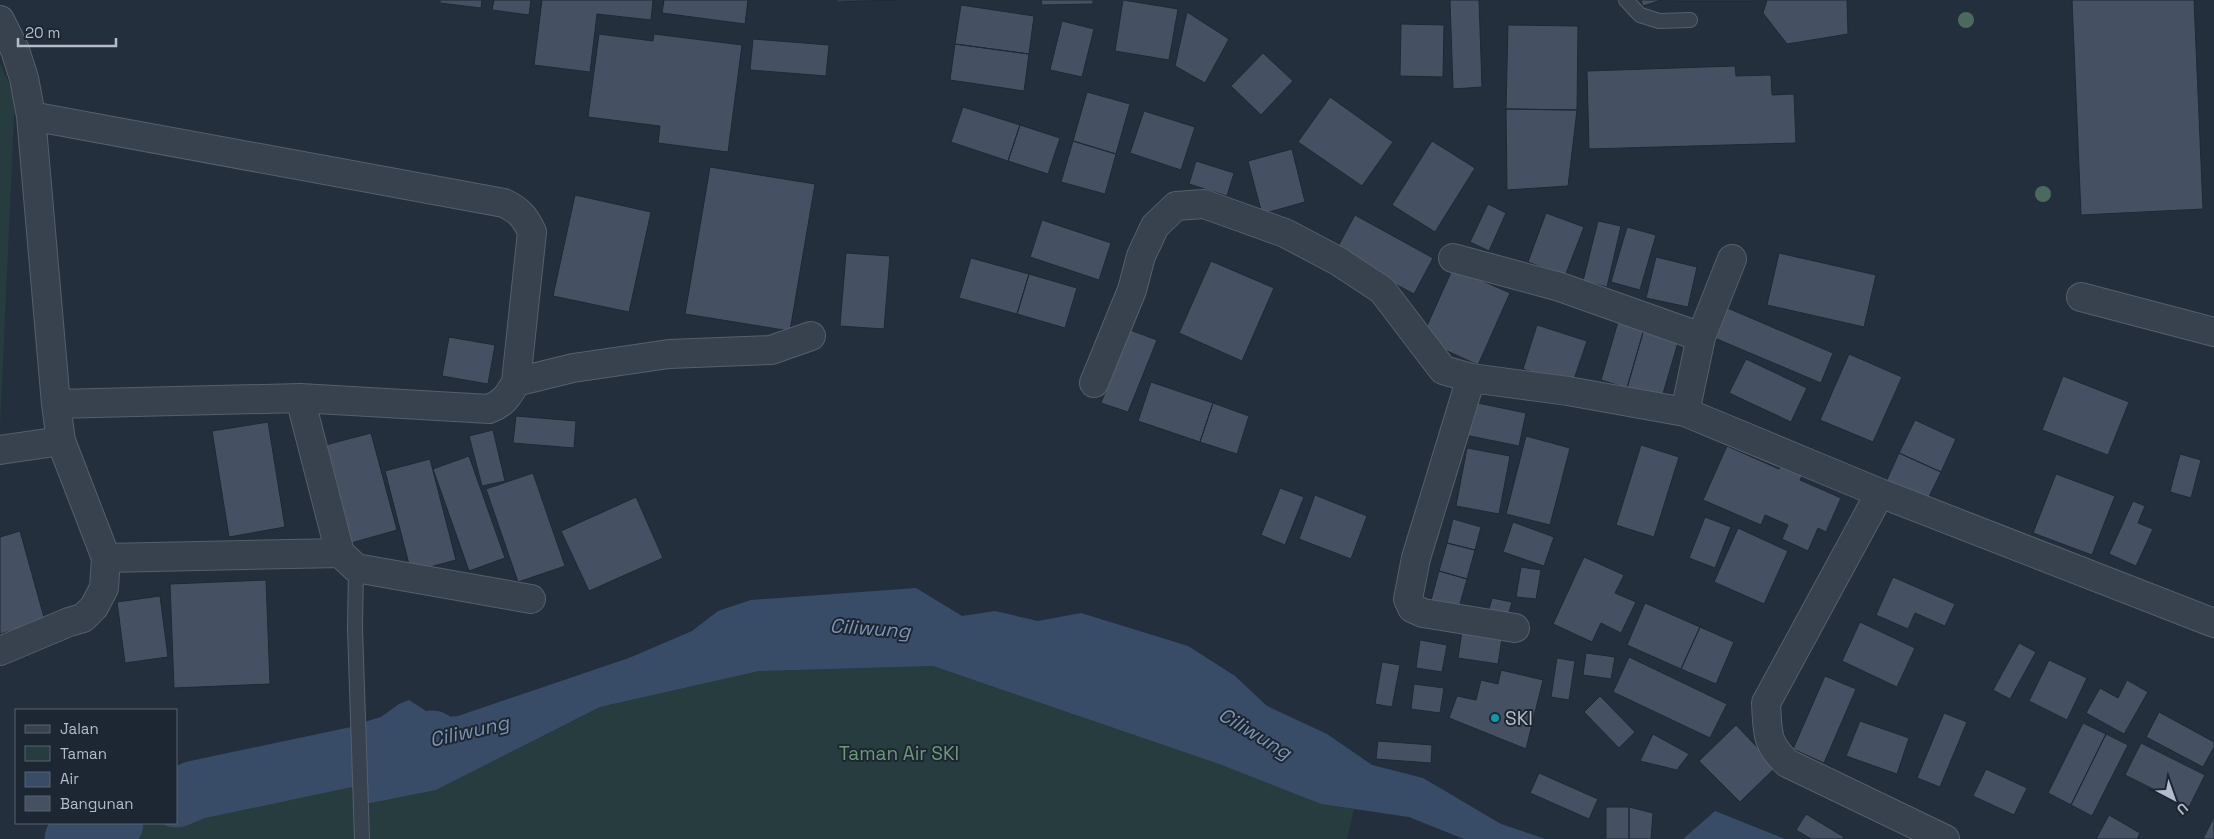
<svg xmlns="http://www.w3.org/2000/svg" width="2214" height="839" font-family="'Space Grotesk',sans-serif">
	<rect width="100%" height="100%" fill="#242f3e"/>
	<path fill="#263c3f" d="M0,64L15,95L0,427Z
		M933,666L1219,764L1321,804L1354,809L1347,839H74L114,823H176V798L202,788L360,755L362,805L436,790L600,707L759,671Z"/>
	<path fill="#394c67" d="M916,588L962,616L995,611L1038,621L1081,613L1188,646L1235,676L1267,706L1327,734L1372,765L1423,778L1501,824L1545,839H1464L1409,817L1321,804L1219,764L933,666L759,671L600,707L436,790L361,805L358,724L381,717L399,704L409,700L437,718L458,716L629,658L692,631L718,611L751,600Z
		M1715,811L1785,839H1683Z"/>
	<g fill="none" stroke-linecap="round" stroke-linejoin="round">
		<path stroke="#394c67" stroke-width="59" d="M176,798L195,790L432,740
			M74,839L114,823"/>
	</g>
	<path fill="#455162" stroke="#1f2835" d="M440,0H482L481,8L440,3Z
		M494,0H531L529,15L492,10Z
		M542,0H653L651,20L597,14L590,72L534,65Z
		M664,0H748L745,24L662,13Z
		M836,0H896L836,2Z
		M1041,0H1093V4L1042,5Z
		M1123,0L1178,9L1169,60L1115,51Z
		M1450,0H1479L1482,87L1453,89Z
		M1641,0H1662L1643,6Z
		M1672,0H1757V1H1673Z
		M1767,0H1847L1848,34L1787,44L1763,13Z
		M2072,0H2194L2203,209L2081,215Z
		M961,5L1034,16L1029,54L955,44Z
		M1187,12L1229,39L1205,83L1175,66Z
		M1062,21L1094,29L1082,77L1050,70Z
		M1401,24L1444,25L1443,77L1400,76Z
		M1508,25L1578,26L1577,110L1506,109Z
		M599,34L653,41L654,34L742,45L728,152L658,143L660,126L588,117Z
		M753,39L829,45L826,76L750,70Z
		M955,44L1029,54L1024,91L950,80Z
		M1263,53L1293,81L1261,115L1231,86Z
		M1735,66L1736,76L1771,75L1772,95L1794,94L1796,143L1589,149L1587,71Z
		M1087,92L1130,104L1116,154L1073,141Z
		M1330,97L1393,142L1362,186L1298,142Z
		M963,107L1020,125L1008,161L951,142Z
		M1506,109L1577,110L1568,186L1507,190Z
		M1144,111L1195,127L1181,170L1130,153Z
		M1020,125L1060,138L1048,174L1008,161Z
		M1073,141L1116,154L1105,194L1061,182Z
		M1432,141L1475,168L1435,232L1392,205Z
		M1292,149L1305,202L1262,214L1248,161Z
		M1196,161L1234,173L1227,196L1189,184Z
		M710,167L815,184L790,331L685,314Z
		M575,195L651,212L629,312L553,296Z
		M1488,204L1506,213L1489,251L1470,242Z
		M1546,213L1584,227L1565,276L1528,262Z
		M1355,215L1433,258L1414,294L1335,252Z
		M1042,220L1111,243L1099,280L1030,257Z
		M1598,221L1621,226L1607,287L1583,281Z
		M1627,227L1656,235L1640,290L1611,282Z
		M846,253L890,256L884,329L840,326Z
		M1779,253L1876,275L1864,327L1767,305Z
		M1656,257L1697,267L1688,307L1646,298Z
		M971,258L1029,274L1017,314L959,298Z
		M1211,261L1274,288L1242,361L1179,333Z
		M1453,268L1510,293L1478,365L1421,339Z
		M1029,274L1077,288L1065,328L1017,314Z
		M1718,304L1833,353L1821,383L1705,334Z
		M1618,322L1644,329L1627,388L1601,380Z
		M1537,325L1587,341L1572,385L1523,369Z
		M1644,329L1679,339L1662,397L1627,388Z
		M1130,330L1157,340L1128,412L1101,403Z
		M449,337L495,345L488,384L442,376Z
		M1849,354L1902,377L1873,442L1820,420Z
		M1746,359L1807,388L1791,422L1729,393Z
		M2063,376L2129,402L2108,455L2042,430Z
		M1151,382L1213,403L1200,442L1138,421Z
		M1473,402L1526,413L1519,446L1465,435Z
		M1213,403L1249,416L1237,454L1200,442Z
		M516,416L576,421L574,448L513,443Z
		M1915,420L1956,439L1941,472L1899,453Z
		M268,422L285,527L229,537L212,431Z
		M493,430L505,481L482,486L469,436Z
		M371,433L397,530L344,545L318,447Z
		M1526,436L1570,448L1550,525L1506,514Z
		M1641,445L1679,457L1654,537L1616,525Z
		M1727,446L1779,469L1784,458L1806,468L1800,480L1841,498L1826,532L1818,528L1808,551L1782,539L1788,525L1765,515L1761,525L1703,500Z
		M1467,448L1510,456L1499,514L1456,506Z
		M1899,453L1941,472L1926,503L1885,484Z
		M2180,454L2201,460L2191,498L2170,492Z
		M469,456L505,558L469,571L433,469Z
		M430,459L456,560L411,572L385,471Z
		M533,473L565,566L518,582L486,489Z
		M2056,474L2115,496L2092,555L2033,533Z
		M1280,488L1304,497L1285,545L1261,535Z
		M1315,495L1367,516L1351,559L1299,539Z
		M636,497L663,558L589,591L561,531Z
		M2133,501L2145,506L2138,523L2153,529L2136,566L2109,554Z
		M1705,517L1731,527L1715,568L1689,558Z
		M1453,519L1481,527L1475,550L1447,543Z
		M1513,522L1554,537L1544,566L1503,552Z
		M1738,528L1788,551L1764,604L1714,582Z
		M20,531L45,621L0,634V537Z
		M1447,543L1475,550L1467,579L1439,571Z
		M1584,557L1624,575L1615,593L1636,602L1621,633L1601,623L1592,642L1553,624Z
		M1521,567L1541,570L1536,599L1516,597Z
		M1439,571L1467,579L1458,611L1430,604Z
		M1893,577L1955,604L1945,626L1915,613L1908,629L1876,615Z
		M266,580L270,684L174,688L170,584Z
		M160,596L168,657L125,663L117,602Z
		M1492,598L1512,602L1507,620L1487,617Z
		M1645,603L1700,627L1681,669L1627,645Z
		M1860,622L1915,648L1897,687L1842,661Z
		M1700,627L1734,642L1716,684L1681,669Z
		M1462,631L1502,638L1498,664L1458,658Z
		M1420,640L1447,645L1442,672L1416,668Z
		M2019,643L2036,652L2010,699L1993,690Z
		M1586,653L1615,657L1611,679L1583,675Z
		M1629,657L1727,704L1710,738L1613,692Z
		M1557,658L1575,661L1569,700L1551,697Z
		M2049,660L2087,678L2067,720L2029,701Z
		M1382,662L1400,665L1392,707L1375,704Z
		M1501,670L1543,680L1526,749L1449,718L1457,696L1476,700L1481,680L1498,684Z
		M1825,676L1856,689L1824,763L1793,749Z
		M2127,680L2148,692L2124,734L2086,713L2100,688L2118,698Z
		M1414,684L1444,688L1440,713L1411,709Z
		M1600,696L1635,732L1619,748L1584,712Z
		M2159,712L2214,742V747L2203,767L2146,737Z
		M1944,713L1967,722L1940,787L1917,778Z
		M1860,721L1909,738L1897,774L1846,756Z
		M2083,723L2106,734L2071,805L2048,793Z
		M1736,725L1776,767L1740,802L1699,761Z
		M1653,734L1689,754L1677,770L1640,761Z
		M2106,734L2128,745L2092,816L2071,805Z
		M1378,741L1432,745L1431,763L1376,759Z
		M2141,743L2205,775L2189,807L2125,775Z
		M1986,769L2027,788L2014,815L1973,796Z
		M1539,773L1598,799L1589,819L1530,793Z
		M1606,807H1629V839H1606Z
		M1629,807L1653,813L1651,839H1629Z
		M1806,814L1844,837L1843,839H1811L1796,830Z
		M2109,815L2140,833L2137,839H2096Z
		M2214,817V839H2203Z"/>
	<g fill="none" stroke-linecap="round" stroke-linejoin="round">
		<g stroke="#565f6c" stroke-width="16">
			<path id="service" d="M1626,0L1640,15L1659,21L1690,20
				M356,568L355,628L362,839"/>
		</g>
		<g stroke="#565f6c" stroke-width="30">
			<path id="minor" d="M0,20L15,50L24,78L31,116L56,404L61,441L106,558L340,553L356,568L531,599
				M31,116L504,203C519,210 525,217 532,232L516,382C509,395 503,404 489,409L300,398L56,404
				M1453,258L1560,287L1701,337
				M2081,297L2214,332
				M1471,378L1416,558L1408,599L1412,608L1423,613L1515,628
				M516,382L573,368L669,354L771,350L811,336
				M1094,383L1132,290L1141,256L1155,226L1176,206L1204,204L1285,233L1338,261L1382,290L1443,370L1471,378L1568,391L1685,412L1880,493L2214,623
				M300,398L340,553
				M1685,412L1701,337L1732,259
				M0,450L61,441
				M1880,493L1766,703C1768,732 1765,742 1787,763L1945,839
				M0,651L69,622L83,618L94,607L104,588L106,558"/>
		</g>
		<use href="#service" stroke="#38414e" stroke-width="14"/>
		<use href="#minor" stroke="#38414e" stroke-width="28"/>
	</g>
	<g fill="#4b6a5d">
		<circle cx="1966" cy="20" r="8"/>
		<circle cx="2043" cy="194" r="8"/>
	</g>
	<circle fill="#0f9aa8" stroke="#1d2633" stroke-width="2" cx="1495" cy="718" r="5"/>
	<g text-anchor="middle" stroke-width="4" stroke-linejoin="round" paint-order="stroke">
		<g font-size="19" fill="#b4bcc9" stroke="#1d2633" text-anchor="start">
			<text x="1505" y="725">SKI</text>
		</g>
		<g font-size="19" fill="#6b9a76" stroke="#1d2633">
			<text x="899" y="760">Taman Air SKI</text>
		</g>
		<g font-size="20" font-style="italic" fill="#7c92b1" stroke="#1d2633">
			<text transform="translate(870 628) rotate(4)" y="7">Ciliwung</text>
			<text transform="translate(469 731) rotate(-13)" y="7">Ciliwung</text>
			<text transform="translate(1255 733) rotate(31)" y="7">Ciliwung</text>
		</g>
	</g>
	<rect x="15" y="709" width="162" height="115" fill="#1d2633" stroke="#59626f"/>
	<rect x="25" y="725" width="25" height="8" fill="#38414e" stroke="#59626f"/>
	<text x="60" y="734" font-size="15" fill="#b4bcc9">Jalan</text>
	<rect x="25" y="746" width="25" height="15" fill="#263c3f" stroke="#59626f"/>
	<text x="60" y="759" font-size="15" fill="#b4bcc9">Taman</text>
	<rect x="25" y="772" width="25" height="15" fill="#394c67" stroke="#59626f"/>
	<text x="60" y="784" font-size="15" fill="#b4bcc9">Air</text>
	<rect x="25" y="796" width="25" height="15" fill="#455162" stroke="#59626f"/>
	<text x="60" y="809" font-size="15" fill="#b4bcc9">Bangunan</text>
	<g transform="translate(2174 799) rotate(139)" stroke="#1d2633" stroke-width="4" paint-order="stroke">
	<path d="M0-4L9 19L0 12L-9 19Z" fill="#b4bcc9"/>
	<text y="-8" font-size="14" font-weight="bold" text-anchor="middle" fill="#b4bcc9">U</text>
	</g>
	<path d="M18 38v8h98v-8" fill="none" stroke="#b4bcc9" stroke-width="2.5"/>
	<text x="25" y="38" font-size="15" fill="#b4bcc9" stroke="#1d2633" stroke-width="4" paint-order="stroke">20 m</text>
</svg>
